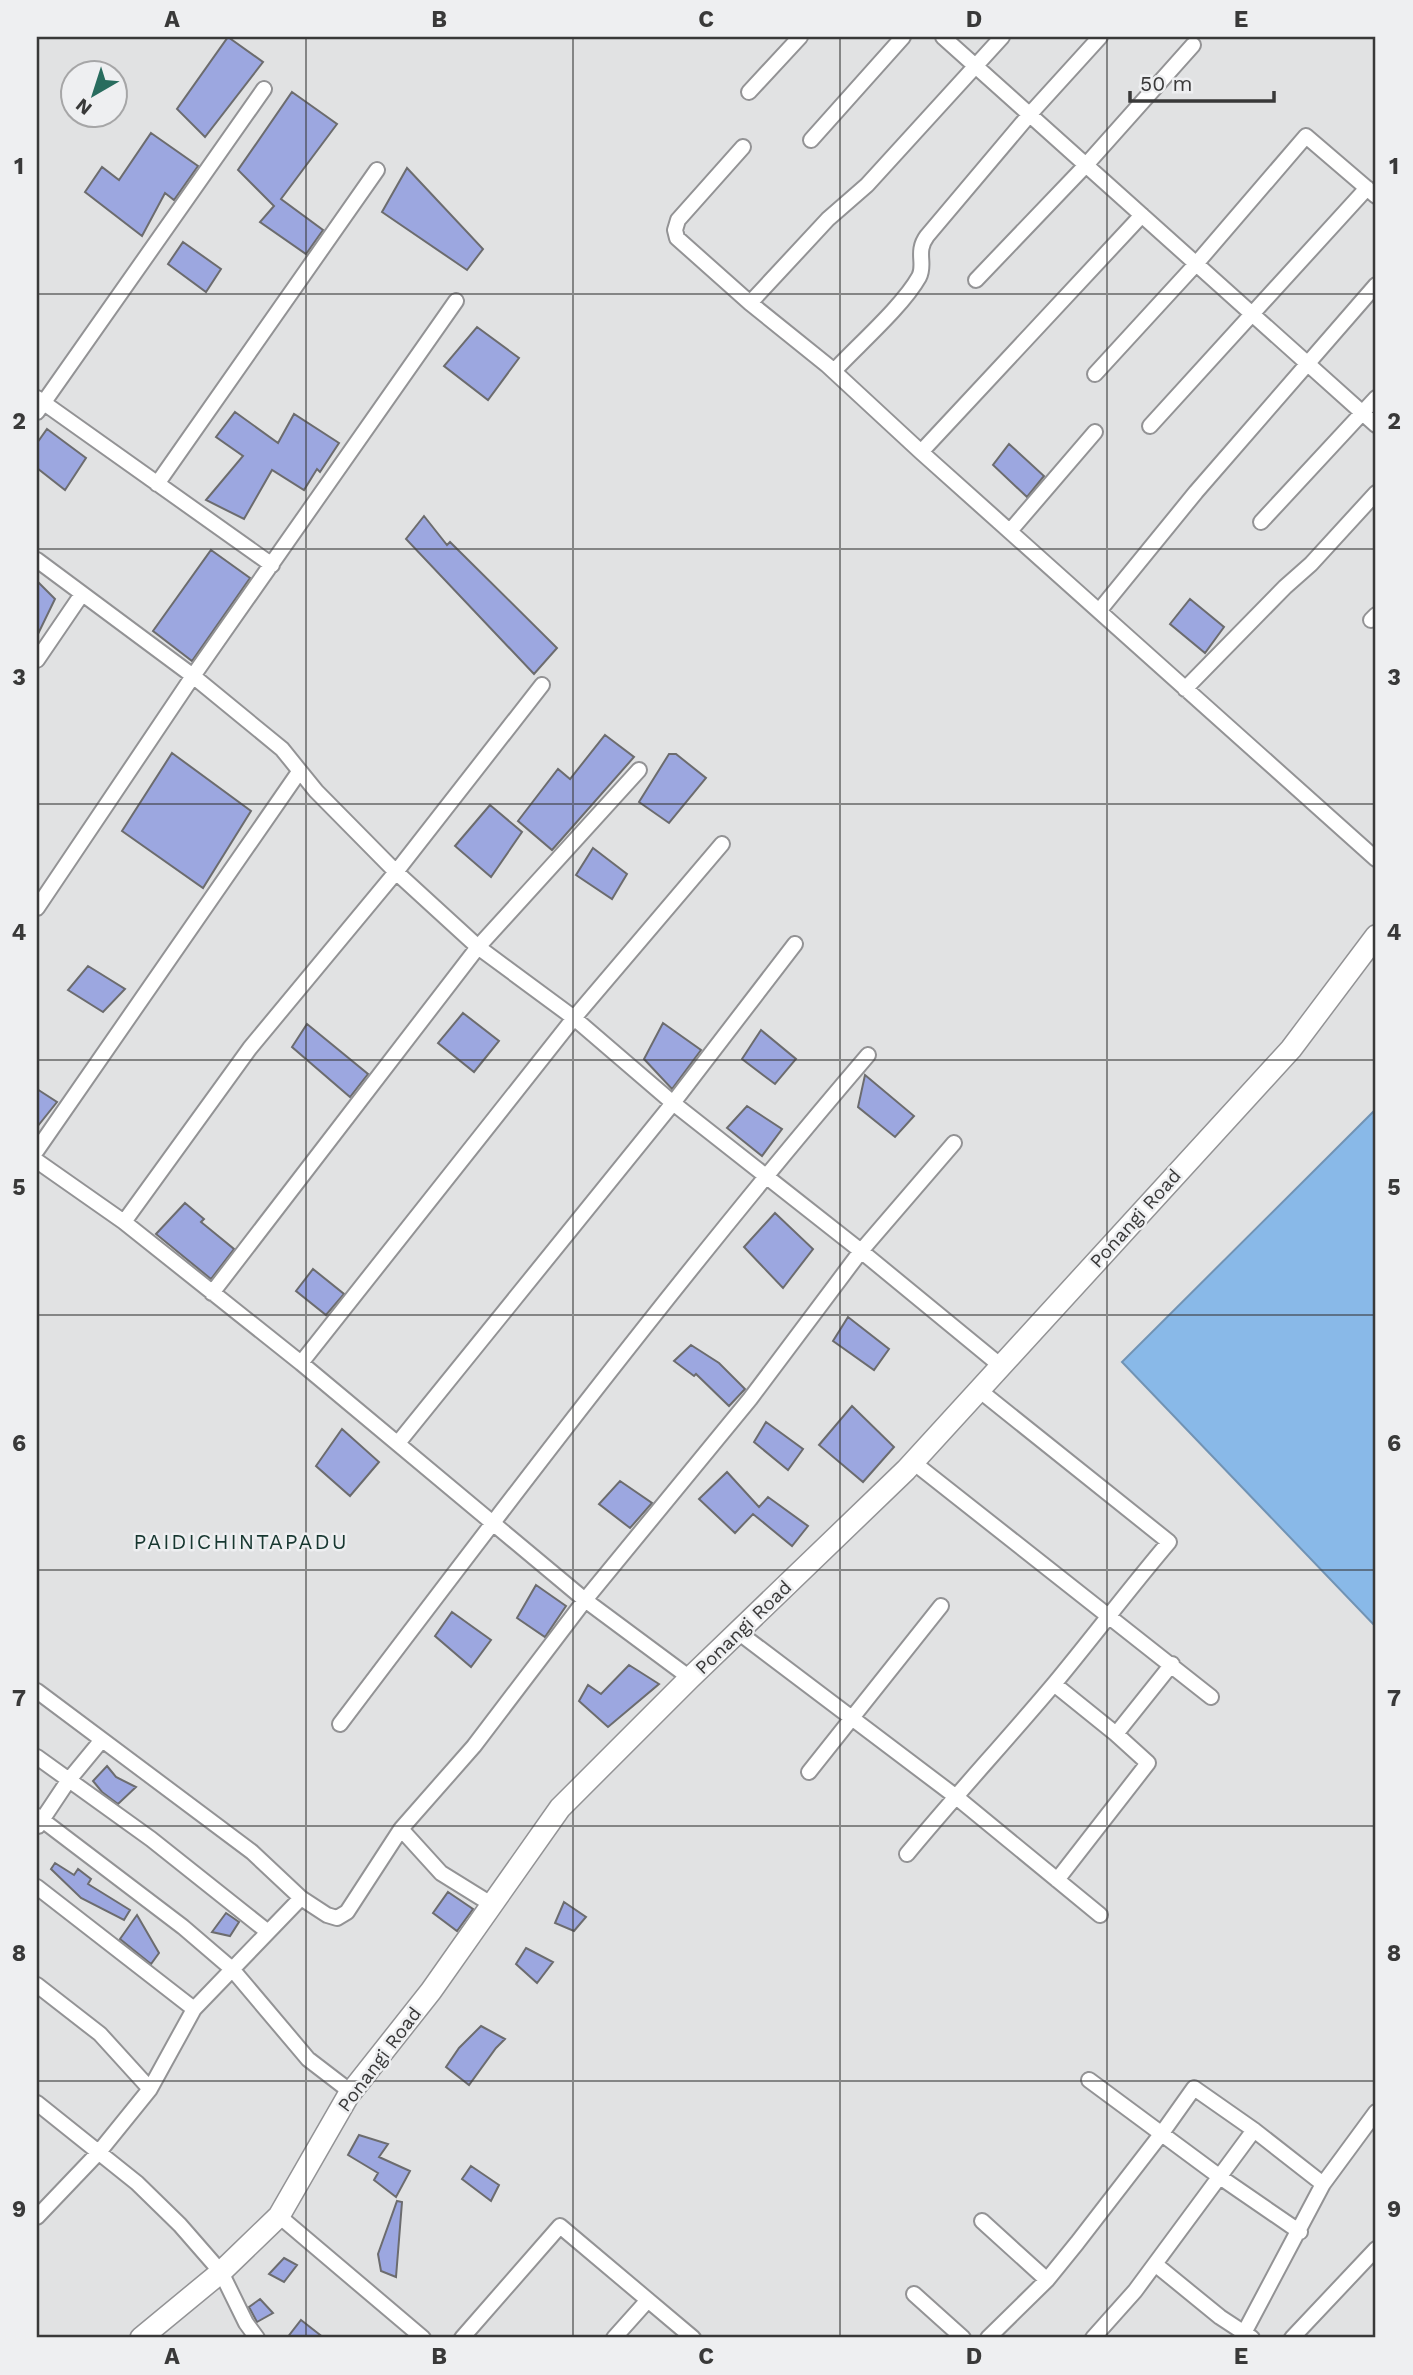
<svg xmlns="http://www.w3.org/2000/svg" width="1413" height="2375" font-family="'Work Sans',sans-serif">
	<rect width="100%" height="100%" fill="#e1e2e3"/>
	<path fill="#89b9e8" stroke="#7193b4" stroke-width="2" d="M1376,1109V1627L1122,1362Z"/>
	<path fill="#9ca7e0" stroke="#6c6c6e" stroke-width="2" d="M228,37L263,62L205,137L177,109Z
		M292,92L337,124L281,199L323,230L306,254L260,222L274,206L238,170Z
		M151,133L198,166L174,200L165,193L142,236L85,192L102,167L119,180Z
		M407,168L483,249L467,270L382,212Z
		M183,242L221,269L206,292L168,264Z
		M477,327L519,358L488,400L444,366Z
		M235,412L278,443L294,414L339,443L320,472L317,469L304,490L272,470L244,519L206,500L243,456L216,437Z
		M47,429L86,458L65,490L37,468V443Z
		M1009,444L1044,476L1027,497L993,465Z
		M424,516L447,545L450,542L557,648L534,674L406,539Z
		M211,550L250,578L192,661L153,631Z
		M37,581L55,599L37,636Z
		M1190,599L1224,627L1205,653L1170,624Z
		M605,735L634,757L552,850L518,821L558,769L570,779Z
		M172,753L251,811L203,888L122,831Z
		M669,754H676L706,778L669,823L639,802Z
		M490,805L522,832L491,877L455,846Z
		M593,848L627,874L612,899L576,875Z
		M88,966L125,989L103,1012L68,990Z
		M463,1013L499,1041L474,1072L438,1043Z
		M663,1023L701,1050L672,1089L644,1059Z
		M307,1024L368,1074L350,1097L292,1047Z
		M761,1030L796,1059L775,1084L742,1059Z
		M865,1075L914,1116L895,1137L858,1107Z
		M37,1089L57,1102L37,1127Z
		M747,1106L782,1129L762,1156L727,1128Z
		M185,1203L204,1219L201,1222L234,1249L211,1279L156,1234Z
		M775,1213L813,1249L783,1288L744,1247Z
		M313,1269L344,1294L326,1315L296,1291Z
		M848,1317L889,1349L874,1370L833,1341Z
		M691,1345L719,1363L745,1389L729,1406L696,1374L694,1376L674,1361Z
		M852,1406L894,1447L863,1482L819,1445Z
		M766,1422L803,1449L788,1470L754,1442Z
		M342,1429L379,1462L350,1496L316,1466Z
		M727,1472L759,1507L768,1497L808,1526L792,1546L753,1514L735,1533L699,1499Z
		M620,1481L652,1503L630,1528L599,1504Z
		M536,1585L566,1606L545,1637L517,1618Z
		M452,1612L491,1640L471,1667L435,1636Z
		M629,1665L659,1684L608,1727L579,1701L588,1685L601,1694Z
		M107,1766L116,1777L136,1787L118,1804L102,1792L93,1781Z
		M55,1863L74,1875L78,1869L91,1879L88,1884L130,1910L124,1920L81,1898L51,1869Z
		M448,1892L473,1909L457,1931L433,1913Z
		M564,1902L586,1917L574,1931L555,1923Z
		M226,1913L239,1922L230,1936L212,1932Z
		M137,1915L159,1953L151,1964L120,1939Z
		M526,1948L553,1962L537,1983L516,1964Z
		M481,2026L505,2039L496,2048L469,2085L446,2067L459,2048Z
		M359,2135L388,2144L379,2157L410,2171L396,2197L374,2180L378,2173L348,2155Z
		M471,2166L499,2185L491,2201L462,2179Z
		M397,2201L402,2202L396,2277L381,2271L378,2254Z
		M284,2258L297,2265L284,2282L269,2274Z
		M260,2299L273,2313L257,2322L249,2307Z
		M301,2320L324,2338H287Z"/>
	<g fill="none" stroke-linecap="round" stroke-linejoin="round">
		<g stroke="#939395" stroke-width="18">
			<path id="street" d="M943,37L1376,425
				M749,92L800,37
				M811,140L903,37
				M743,147L678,220L675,230L677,238L750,303L827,365L921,452L1376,859
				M976,280L1086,165L1193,45
				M750,303L828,219L867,185L1002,37
				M834,371C858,345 902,307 919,277C926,264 915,252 927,236L1030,114L1100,37
				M1095,374L1196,264L1306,136L1376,196
				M37,398L272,565
				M37,412L264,89
				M1150,426L1367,188
				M921,452L1142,215
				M157,484L377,170
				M1261,522L1376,398
				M1010,531L1095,432
				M37,560L193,676L282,749L316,791L396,872L478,947L574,1018L673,1103L861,1251L1001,1366
				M1099,611L1196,492L1376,285
				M1371,620L1376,615
				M37,660L82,594
				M1185,689L1285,587L1311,564L1376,493
				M37,908L193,676L456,301
				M37,1150L299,772
				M37,1161L124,1222L301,1363L585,1600L690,1678
				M124,1222L250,1048L396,872L542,685
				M212,1293L478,947L639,770
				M301,1363L574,1018L722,844
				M398,1443L673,1103L795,944
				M913,1462L1211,1697
				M738,1632L955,1796L1100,1915
				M1054,1684L1116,1734L1172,1664
				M37,1691L252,1852L301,1898L194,2009L150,2089L99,2152L37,2217
				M340,1724C511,1498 683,1271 868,1055
				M37,1757L151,1839L268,1932
				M809,1772L941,1606
				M37,1816L183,1927L232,1969L308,2059L351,2092
				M38,1826L68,1781L101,1741
				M401,1829L474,1746L585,1600L750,1399L861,1251L954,1143
				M907,1854C955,1796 1006,1741 1054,1684C1093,1637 1129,1589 1169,1542L979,1390
				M1057,1880L1148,1763L1116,1734
				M37,1887L194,2009
				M301,1898L327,1915L337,1918L347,1912L401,1829L441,1873L491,1904
				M37,1985L100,2034L150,2089
				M1089,2080L1220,2177L1300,2232
				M37,2103L137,2183L180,2225L221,2272L246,2323L257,2338
				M279,2216L423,2338
				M982,2221L1047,2280
				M1155,2264L1220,2317L1252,2338
				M914,2294L963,2338
				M1244,2333L1323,2184L1376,2112
				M462,2338L560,2226L693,2338
				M614,2338L648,2300
				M988,2338L1047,2280L1077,2243L1162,2133L1194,2088L1254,2130L1323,2184
				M1093,2338L1135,2291L1254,2130
				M1292,2338L1376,2249"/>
		</g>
		<g stroke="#939395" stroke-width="24">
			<path id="secondary" d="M141,2338L221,2272L279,2216L348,2096L431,1991L560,1808L690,1678L906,1470L1291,1049L1376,936"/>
		</g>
		<use href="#street" stroke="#fff" stroke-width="14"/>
		<use href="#secondary" stroke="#fff" stroke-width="21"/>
	</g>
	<path fill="none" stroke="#393939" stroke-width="2" stroke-opacity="0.55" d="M306,37V2338M573,37V2338M840,37V2338M1107,37V2338M37,294H1376M37,549H1376M37,804H1376M37,1060H1376M37,1315H1376M37,1570H1376M37,1826H1376M37,2081H1376"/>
	<g text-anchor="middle" stroke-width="5" stroke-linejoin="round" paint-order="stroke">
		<g font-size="19" fill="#393939" stroke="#eeeff1">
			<text transform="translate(1135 1218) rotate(-48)" y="7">Ponangi Road</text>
			<text transform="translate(743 1627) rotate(-44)" y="7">Ponangi Road</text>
			<text transform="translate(379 2059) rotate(-53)" y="7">Ponangi Road</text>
		</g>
		<g font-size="21" letter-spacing="2" fill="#173730" stroke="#eeeff1">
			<text x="241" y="1549">PAIDICHINTAPADU</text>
		</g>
	</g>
	<rect width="1413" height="2375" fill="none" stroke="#eeeff1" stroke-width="77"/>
	<g transform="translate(94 94) rotate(219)"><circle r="33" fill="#eeeff1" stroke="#a6a6a7" stroke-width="2"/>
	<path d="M0-5L12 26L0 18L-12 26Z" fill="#286c5e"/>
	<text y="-10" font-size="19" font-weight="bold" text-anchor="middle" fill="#393939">N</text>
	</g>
	<path d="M1130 91v10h144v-10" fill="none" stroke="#393939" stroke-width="3.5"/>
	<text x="1140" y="91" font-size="21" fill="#393939" stroke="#eeeff1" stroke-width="5" paint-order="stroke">50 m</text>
	<rect x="38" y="38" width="1336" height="2298" fill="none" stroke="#393939" stroke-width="2.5"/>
	<g font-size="23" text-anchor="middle" font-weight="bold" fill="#393939">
		<text x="172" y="27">A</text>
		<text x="439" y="27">B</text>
		<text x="706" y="27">C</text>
		<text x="974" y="27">D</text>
		<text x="1241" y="27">E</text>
		<text x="19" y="174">1</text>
		<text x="1394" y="174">1</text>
		<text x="19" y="429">2</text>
		<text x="1394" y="429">2</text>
		<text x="19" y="685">3</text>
		<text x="1394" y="685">3</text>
		<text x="19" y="940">4</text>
		<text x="1394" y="940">4</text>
		<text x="19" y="1195">5</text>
		<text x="1394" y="1195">5</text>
		<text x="19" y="1451">6</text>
		<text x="1394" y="1451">6</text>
		<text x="19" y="1706">7</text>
		<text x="1394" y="1706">7</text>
		<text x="19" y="1961">8</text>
		<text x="1394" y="1961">8</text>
		<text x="19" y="2217">9</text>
		<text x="1394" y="2217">9</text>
		<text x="172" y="2364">A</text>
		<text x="439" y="2364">B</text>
		<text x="706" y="2364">C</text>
		<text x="974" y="2364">D</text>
		<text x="1241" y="2364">E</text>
	</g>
</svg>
